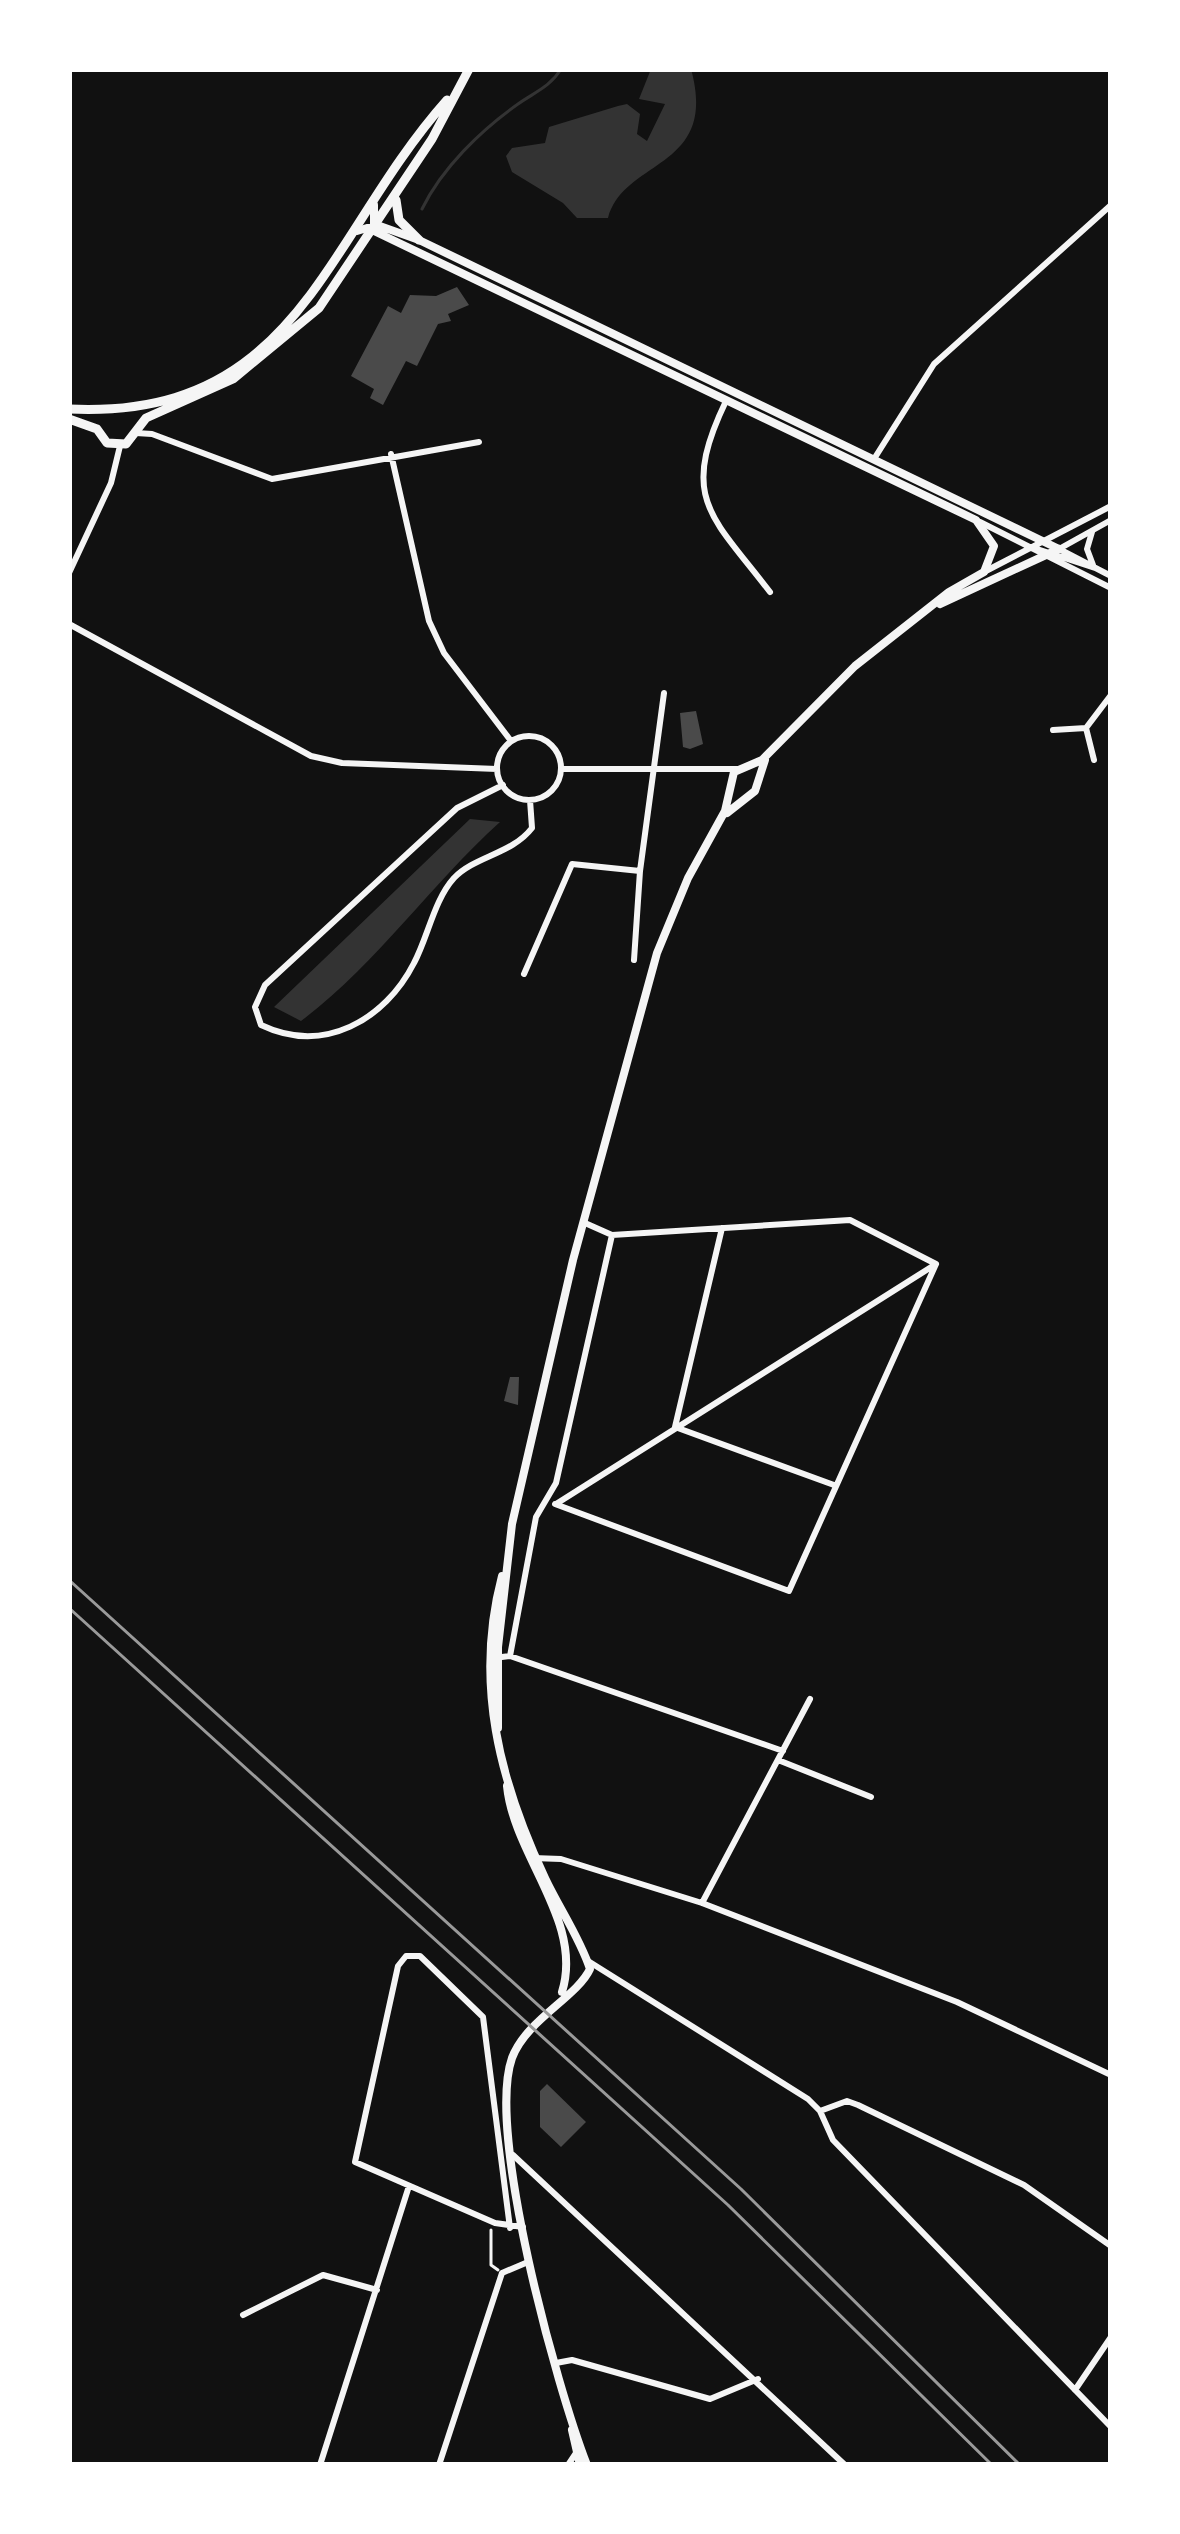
<svg xmlns="http://www.w3.org/2000/svg" width="1180" height="2534" font-family="Bitter,serif">
	<rect width="100%" height="100%" fill="#111"/>
	<path fill="#333" d="M651,69H691C719,170 624,158 608,218H577L563,203L512,172L506,156L512,148L545,143L549,127L618,106L627,104L640,114L637,134L647,141L665,104L639,99Z
		M470,819L500,822C430,885 376,965 301,1021L274,1007Z"/>
	<g fill="none" stroke-linecap="round" stroke-linejoin="round">
		<path stroke="#333" stroke-width="3" d="M422,209C442,168 481,130 518,104C535,92 550,87 561,69"/>
	</g>
	<path fill="#4a4a4a" d="M457,287L469,305L448,314L451,321L438,324L417,366L406,361L383,405L370,398L374,389L351,376L388,306L401,313L410,295L436,296Z
		M696,711L703,744L690,749L683,747L680,713Z
		M510,1377H519L518,1405L504,1401Z
		M547,2084L586,2122L561,2147L540,2127V2091Z"/>
	<g fill="none" stroke-linecap="round" stroke-linejoin="round">
		<path stroke="#f5f5f5" stroke-width="3" d="M491,2230V2265L498,2270"/>
		<path stroke="#f5f5f5" stroke-width="3" d="M230,2465H231"/>
		<path stroke="#f5f5f5" stroke-width="6" d="M726,401C679,499 711,515 770,592
			M136,433L152,434L272,479L479,442
			M391,454L429,621L444,653L511,741
			M874,459L934,364L1111,205
			M69,573L111,483L120,446
			M69,624L311,756L342,763L497,769
			M1053,730L1086,728
			M497 768a32 32 0 1 1 64 0a32 32 0 1 1-64 0Z
			M1094,760L1086,728L1111,695
			M561,769H738
			M503,785L457,808L265,985L255,1007L261,1025C324,1055 385,1020 414,963C428,937 434,900 454,878C475,856 512,854 532,828L530,800
			M634,960L640,871L664,693
			M524,974L572,864L640,871
			M585,1223L612,1235L850,1220L936,1264
			M722,1228L675,1427L834,1485
			M555,1504L789,1591L936,1264
			M556,1504L936,1264
			M510,1656L783,1751
			M494,1658L510,1656L536,1517L556,1483L612,1235
			M778,1760L871,1797
			M533,1858L561,1859L702,1903L957,2002L1111,2075
			M702,1903L810,1699
			M588,1961L808,2099L820,2111L833,2140L1111,2427
			M820,2111L847,2101L858,2105L1024,2185L1111,2246
			M513,2155L845,2465
			M510,2228L483,2017L420,1956H406L398,1966L355,2162L495,2223L523,2227
			M243,2315L323,2275L377,2290
			M556,2363L572,2360L710,2399L758,2379
			M1075,2390L1111,2337
			M320,2465L409,2186
			M439,2465L502,2273L528,2262
			M568,2465L578,2450"/>
		<path stroke="#f5f5f5" stroke-width="6" d="M980,522L1111,588
			M1092,532L1087,549L1093,565
			M1037,549L1095,568
			M1059,549L1111,520
			M1059,549L1111,576
			M984,572L1111,506"/>
		<path stroke="#f5f5f5" stroke-width="8" d="M374,205V231L976,520L994,546L984,572L949,592L855,666L762,760L734,772L725,811L688,878L657,953L573,1260L512,1524L498,1647V1728
			M357,231L377,225L419,240L1059,549
			M940,604L1059,549
			M727,813L755,791L765,760
			M502,1576C474,1682 499,1780 545,1878C559,1908 580,1938 590,1969C577,1997 526,2020 512,2058C486,2132 557,2388 587,2465
			M507,1786C514,1857 584,1921 562,1992
			M572,2430L580,2465"/>
		<path stroke="#f5f5f5" stroke-width="9" d="M396,200L399,220L419,240
			M69,409C299,420 324,238 447,100
			M69,419L97,429
			M97,429L107,443L126,444L146,418L233,379L319,308L432,139L469,69"/>
		<path stroke="#9a9a9a" stroke-width="3" d="M69,1580L741,2189L1020,2465
			M69,1608L728,2205L992,2465"/>
	</g>
	<rect width="1180" height="2534" fill="none" stroke="#ffffff" stroke-width="144"/>
</svg>
